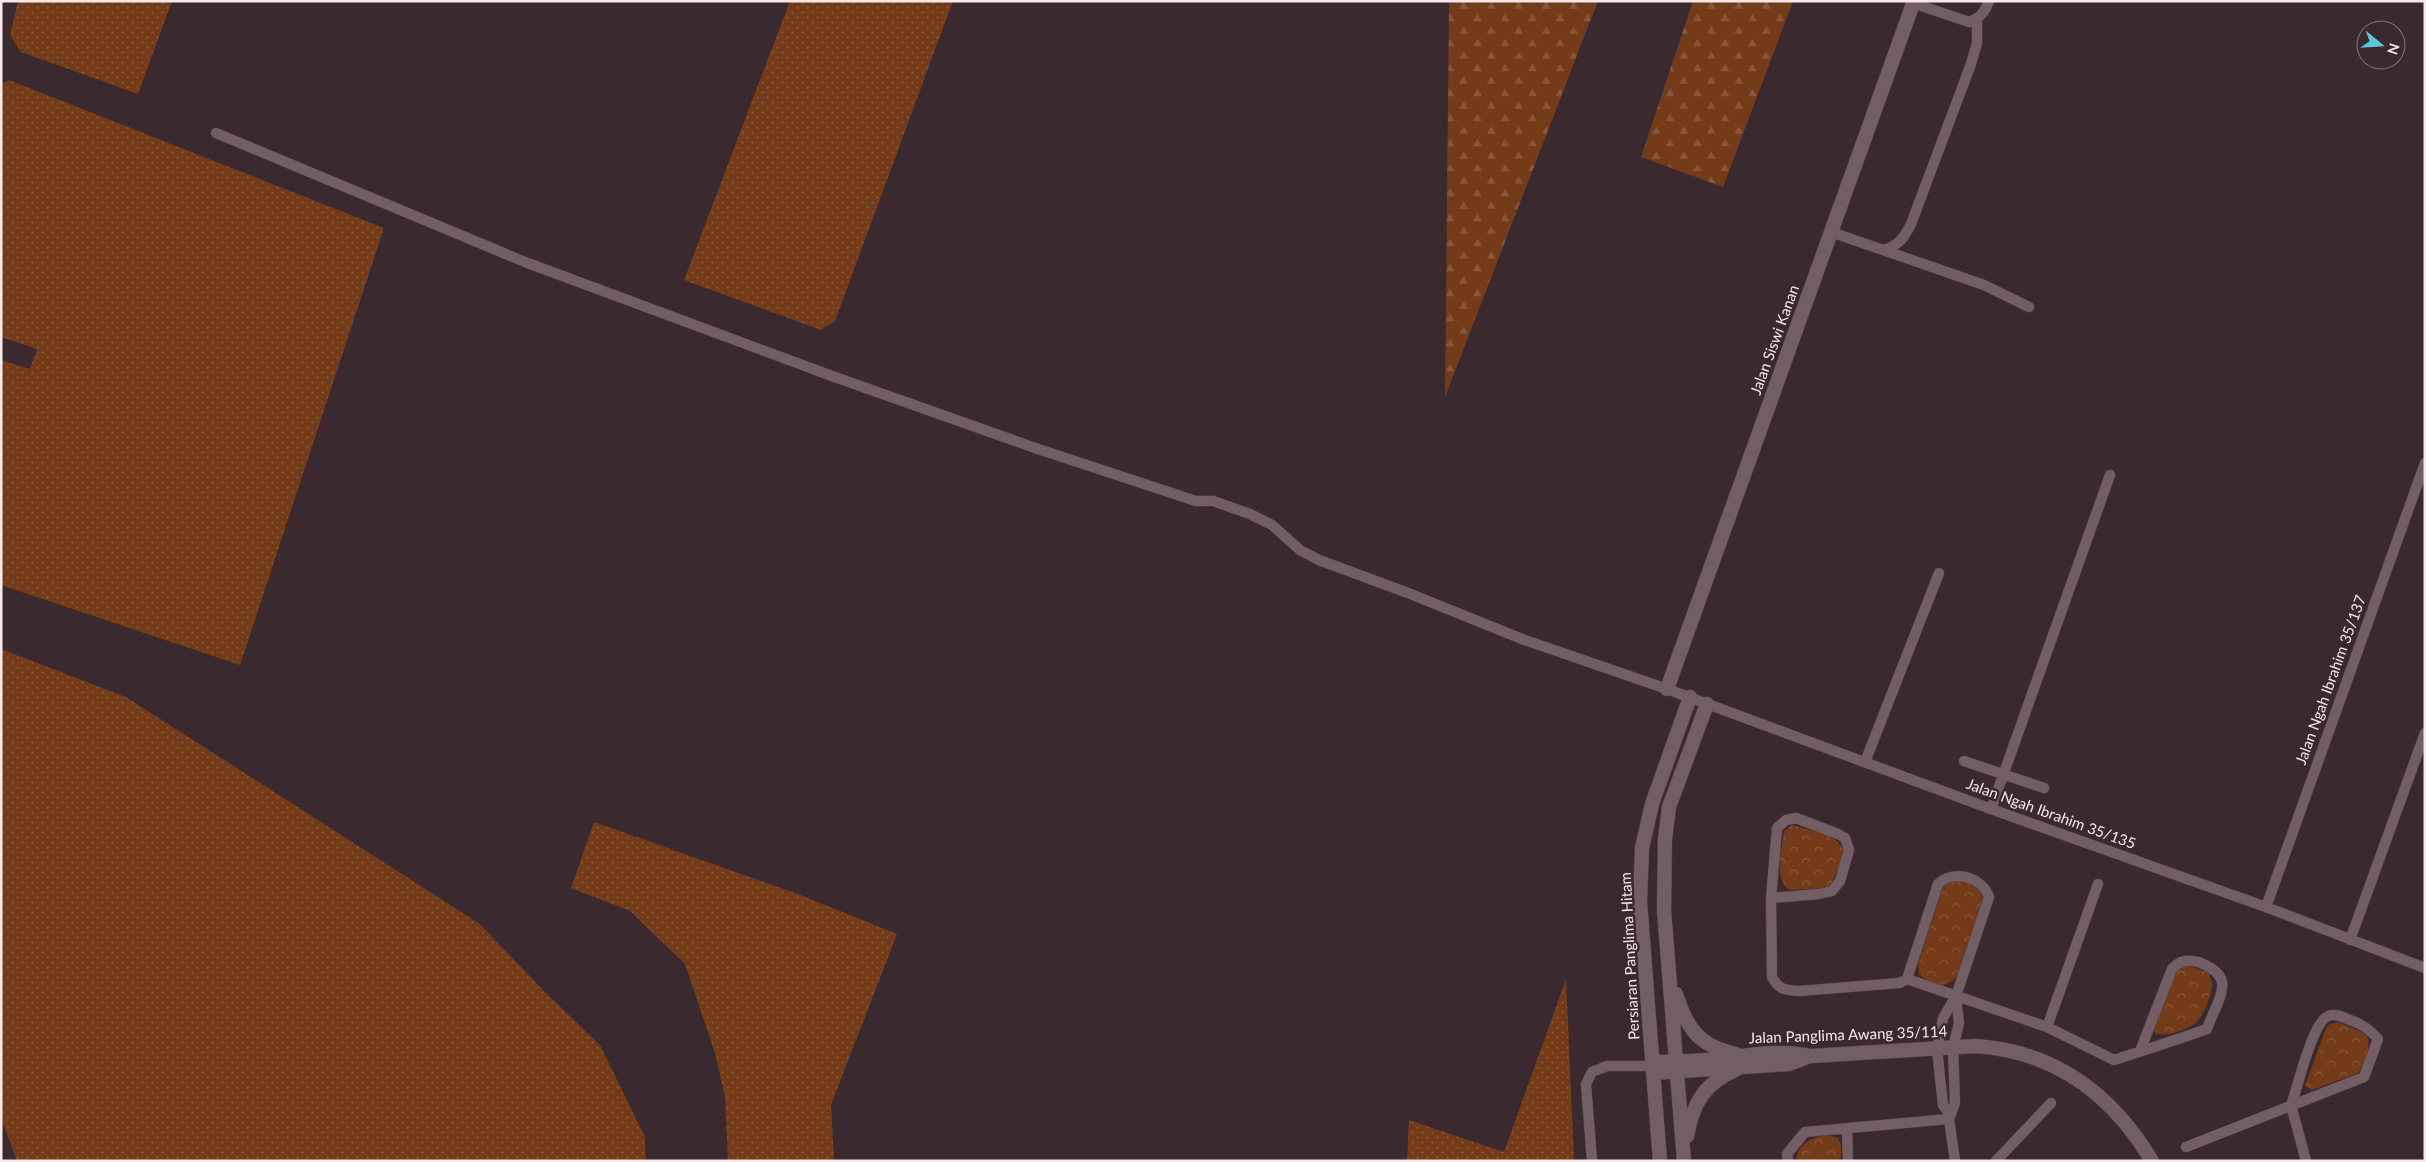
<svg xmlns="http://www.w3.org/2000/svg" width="2426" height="1162" font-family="Lato,sans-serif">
	<defs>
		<pattern id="grass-dots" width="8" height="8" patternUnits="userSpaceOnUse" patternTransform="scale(1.25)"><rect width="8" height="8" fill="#733b18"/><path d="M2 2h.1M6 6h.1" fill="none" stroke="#88573a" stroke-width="1.8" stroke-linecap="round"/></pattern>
		<pattern id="forest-firs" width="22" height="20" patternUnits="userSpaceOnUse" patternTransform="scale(1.25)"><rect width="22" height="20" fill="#733b18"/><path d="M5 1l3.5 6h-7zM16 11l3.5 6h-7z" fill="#88573a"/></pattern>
		<pattern id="park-crowns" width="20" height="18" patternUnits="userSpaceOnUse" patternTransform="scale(1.25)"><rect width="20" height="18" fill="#733b18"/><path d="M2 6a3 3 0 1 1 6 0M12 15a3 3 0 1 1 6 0" fill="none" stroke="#88573a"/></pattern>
	</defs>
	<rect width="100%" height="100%" fill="#3b2930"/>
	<path fill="url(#grass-dots)" d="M18,1H172L138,94L21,52L10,35Z
		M790,1H953L835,321L821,330L684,280Z
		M9,80L384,228L240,665L1,585V360L30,369L37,349L1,337V84Z
		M1,649L126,697L480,924L545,992L600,1045L645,1137L646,1161H17L1,1118Z
		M594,822L798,894L897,934L831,1105L834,1161H728L725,1097L715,1053L685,964L630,911L571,888Z
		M1566,979L1574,1161H1407L1409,1120L1504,1152Z"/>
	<path fill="url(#forest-firs)" d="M1449,1H1598L1445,397Z
		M1693,1H1793L1723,187L1641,157Z"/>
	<path fill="url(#park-crowns)" d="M1792,825C1804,829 1843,835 1843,851C1843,861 1835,875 1831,885L1826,888L1789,890C1773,876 1782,851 1784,831Z
		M1957,880C1970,884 1981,885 1983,900L1958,976C1945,989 1932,987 1919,974L1918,964L1943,887L1949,881Z
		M2186,965L2208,972C2210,977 2213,982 2212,987C2210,998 2203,1019 2193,1025C2183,1031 2167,1036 2155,1034L2154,1027L2173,974Z
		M2338,1022L2367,1034C2371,1047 2366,1063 2358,1073L2312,1090L2305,1086L2326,1028L2330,1024Z
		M1828,1135L1838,1138L1841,1146V1157L1838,1161H1796C1797,1143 1813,1137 1828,1135Z"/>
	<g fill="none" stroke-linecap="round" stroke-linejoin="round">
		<g stroke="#55464b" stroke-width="11">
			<path id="street" d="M1913,3L1969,22C1980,18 1985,12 1989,1
				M216,133L525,262L832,376L1038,449L1196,501H1213L1250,514L1272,525L1300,550L1319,560L1408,593L1522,639L1667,689L1991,809L2266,907L2425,968
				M1831,232L1984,285L2029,307
				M1884,250C1899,245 1904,238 1911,224L1971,64L1977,43V19
				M1964,761L2044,788
				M1865,762L1939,573
				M1991,809L2110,475
				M1771,898L1819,894L1832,891L1840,881L1849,850L1845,838L1838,834L1796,818L1786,820L1777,828L1771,898L1772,977C1779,990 1785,990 1799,991L1899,983L1907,979L2047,1027L2114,1060C2145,1050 2176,1040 2207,1029C2211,1016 2221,1001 2222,988C2225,971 2199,959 2185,961C2179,962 2176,965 2172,969L2140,1051
				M2266,907L2425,463
				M2350,940L2425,733
				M1907,979L1938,884C1954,869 1982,877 1989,897L1956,996L1943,1018L1937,1049L1943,1105L1950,1115
				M2047,1027L2098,884
				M2291,1105L2306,1161
				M1847,1129L1848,1161
				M2186,1147L2364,1077L2378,1039C2369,1029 2362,1024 2350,1020C2342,1017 2336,1013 2328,1016C2312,1023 2298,1087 2291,1105
				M1592,1161L1586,1084L1592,1072L1607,1066H1652
				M1788,1161L1787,1154L1805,1132L1949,1119
				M1955,1161L1949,1119L1955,1103L1953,1048L1959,1023L1956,996
				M1996,1161L2051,1103"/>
		</g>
		<g stroke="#55464b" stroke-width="15">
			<path id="secondary" d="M1667,689L1914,1
				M1676,994C1687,1029 1699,1046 1736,1054
				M1652,1062C1676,1061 1702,1062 1726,1058C1755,1054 1782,1050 1811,1056L1975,1046C2054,1051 2112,1094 2152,1161
				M1653,1073L1789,1064L1810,1056
				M1687,1136C1693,1102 1705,1083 1737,1069
				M1660,1161L1640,901L1642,848L1652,804L1690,697
				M1684,1161L1664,910L1665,840L1669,807L1707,704"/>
		</g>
		<use href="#street" stroke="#735e66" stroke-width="10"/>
		<use href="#secondary" stroke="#735e66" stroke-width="14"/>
	</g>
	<g text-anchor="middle" stroke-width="5" stroke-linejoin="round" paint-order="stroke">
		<g font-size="15" fill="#f5e9ed" stroke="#3b2930">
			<text transform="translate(1775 340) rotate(-70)" y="5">Jalan Siswi Kanan</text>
			<text transform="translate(2331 680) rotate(-70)" y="5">Jalan Ngah Ibrahim 35/137</text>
			<text transform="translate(2051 814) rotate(20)" y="5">Jalan Ngah Ibrahim 35/135</text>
			<text transform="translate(1630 956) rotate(-93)" y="5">Persiaran Panglima Hitam</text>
			<text transform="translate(1848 1035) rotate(-2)" y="5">Jalan Panglima Awang 35/114</text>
		</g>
	</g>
	<rect width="2426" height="1162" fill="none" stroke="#f5e9ed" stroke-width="5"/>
	<g transform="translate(2381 45) rotate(108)"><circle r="24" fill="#3b2930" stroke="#85767c"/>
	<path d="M0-4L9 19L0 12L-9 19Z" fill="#54cade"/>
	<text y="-8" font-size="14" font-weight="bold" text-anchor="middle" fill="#f5e9ed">N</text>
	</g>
</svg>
